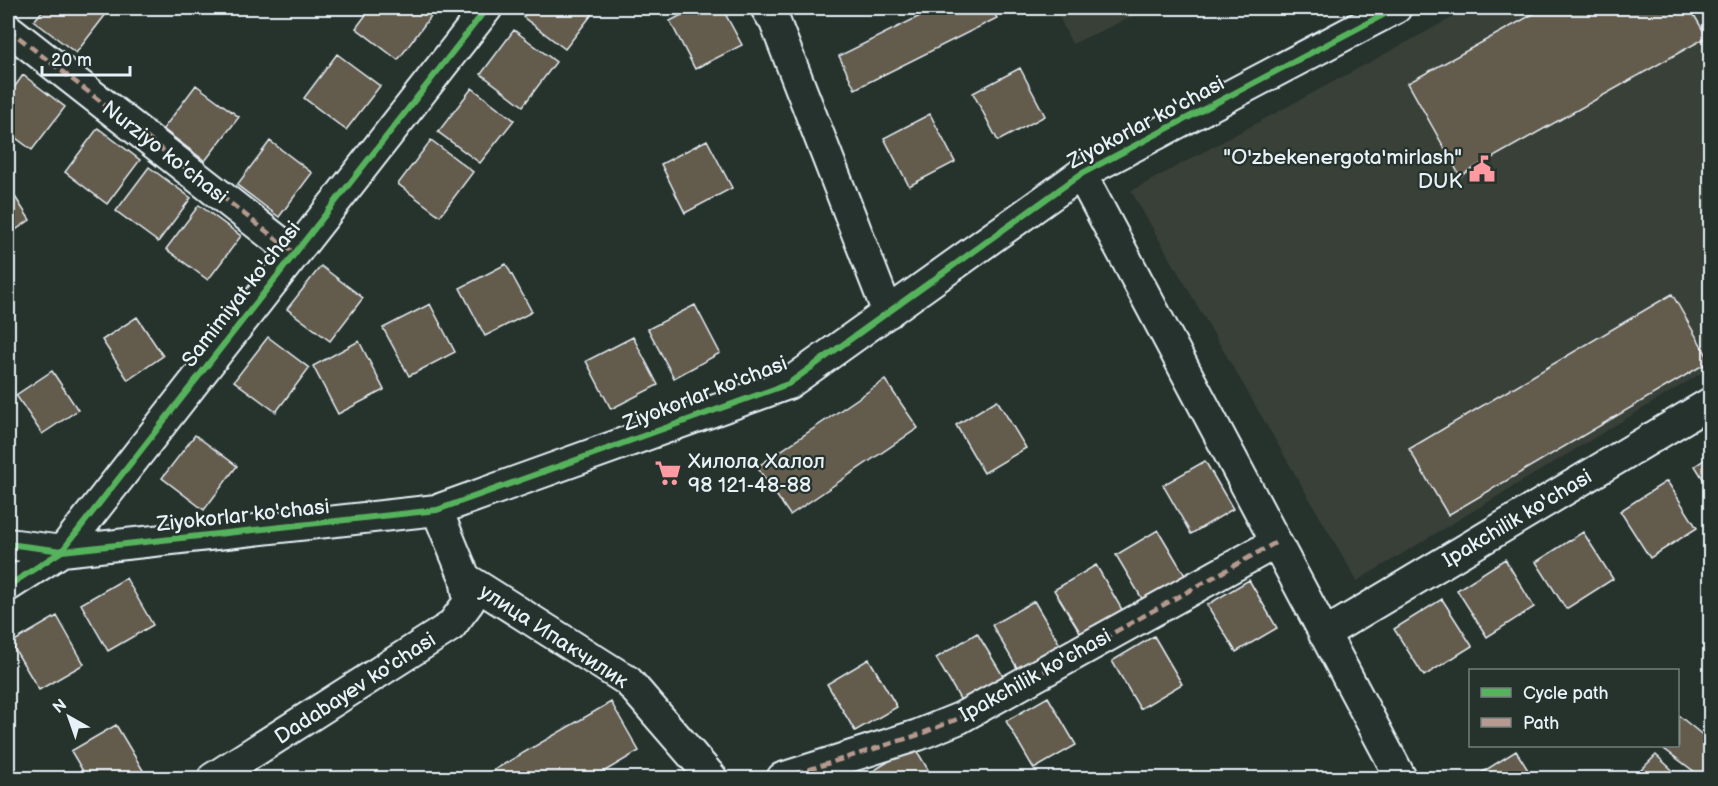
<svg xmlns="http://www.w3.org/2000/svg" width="1718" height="786" font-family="'Balsamiq Sans',sans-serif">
	<rect width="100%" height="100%" fill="#26332d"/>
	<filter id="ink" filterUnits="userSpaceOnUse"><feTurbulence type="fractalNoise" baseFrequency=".0167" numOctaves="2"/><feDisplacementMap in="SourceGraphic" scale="12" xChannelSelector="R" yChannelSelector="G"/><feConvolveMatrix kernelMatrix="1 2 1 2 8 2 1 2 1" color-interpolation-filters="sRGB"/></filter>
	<g filter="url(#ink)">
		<path fill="#393f37" d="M1055,8H1151L1072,44Z
			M1470,8H1710V368L1357,581L1131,191Z"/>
		<path fill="#645b4d" stroke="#e8f1f8" stroke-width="1.5" d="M45,8H108L110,9L76,53L34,21Z
			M371,8H421L431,16L398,60L356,28Z
			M530,8H597L565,49L523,17Z
			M695,8H722L742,45L695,69L670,21Z
			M936,8H991L997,18L855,89L839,56Z
			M1544,8H1690L1707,37L1460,176L1408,83Z
			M514,30L556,62L523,106L481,74Z
			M337,54L380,86L346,130L304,98Z
			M1020,68L1045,116L998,141L973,93Z
			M23,75L65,107L32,150L8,132V96Z
			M196,85L239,117L205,161L163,129Z
			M472,88L514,120L480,163L438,132Z
			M930,114L955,162L909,186L884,138Z
			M98,128L140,160L107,204L65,172Z
			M431,140L473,172L440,216L398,184Z
			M707,140L732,188L685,213L661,164Z
			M270,141L312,173L279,217L237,185Z
			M149,167L191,198L158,242L116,211Z
			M8,186L30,220L8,235Z
			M199,205L241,236L208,280L166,249Z
			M506,264L532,312L485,336L460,288Z
			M321,266L363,298L330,341L287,309Z
			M1672,294L1710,361L1448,515L1409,449Z
			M430,304L455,352L409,376L383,328Z
			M695,305L720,353L674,378L648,329Z
			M137,317L163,356L128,380L102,340Z
			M268,337L309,368L276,412L234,381Z
			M633,337L658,385L611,409L586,361Z
			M359,341L384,390L338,414L313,366Z
			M52,371L78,410L42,434L16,395Z
			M885,380L918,428L790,515L757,467Z
			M997,400L1026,448L984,473L956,425Z
			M195,435L237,466L204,510L162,478Z
			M1710,456V490L1695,466Z
			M1205,461L1233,509L1191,534L1163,485Z
			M1667,481L1697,528L1650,558L1620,511Z
			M1158,530L1186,577L1144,602L1116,555Z
			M1583,532L1613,579L1566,609L1536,562Z
			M1505,559L1534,607L1487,637L1457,590Z
			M1096,565L1124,613L1083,637L1054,590Z
			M126,578L153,625L108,651L81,604Z
			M1249,580L1277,628L1236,652L1207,605Z
			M1442,599L1472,646L1424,676L1394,629Z
			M1034,601L1062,648L1020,673L992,625Z
			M57,616L84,664L39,690L11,643Z
			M977,633L1006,681L964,706L936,658Z
			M1154,636L1182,684L1140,709L1112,661Z
			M869,659L897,707L855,731L827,684Z
			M1048,697L1076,745L1034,769L1006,721Z
			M611,702L639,751L593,778H480Z
			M1678,715L1710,741V778H1703L1660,746H1678Z
			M116,725L144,772L133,778H87L71,751Z
			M914,746L933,778H877L873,771Z
			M1516,751L1533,778H1473Z
			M1656,755L1681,778H1633Z"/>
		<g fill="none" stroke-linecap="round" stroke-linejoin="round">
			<g stroke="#e8f1f8" stroke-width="34">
				<path id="street" d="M766,8L775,22L888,313
					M8,29L294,253
					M1081,174L1401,778
					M8,544L62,551L437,510L788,384L1081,174L1396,8
					M465,578L628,681L712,778
					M8,586L62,551L487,8
					M1324,634L1710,403
					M213,778L451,626L469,602L465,578L437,510
					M782,778L918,735L960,718L1275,543"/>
			</g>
			<use href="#street" stroke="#26332d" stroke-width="30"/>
			<path stroke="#b69a8f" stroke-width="4.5" stroke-dasharray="9 4.5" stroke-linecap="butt" d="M8,29L294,253
				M782,778L918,735L960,718L1275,543"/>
			<g stroke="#26332d" stroke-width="10">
				<path id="cycleway" d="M8,544L62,551L437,510L788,384L1081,174L1396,8
					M8,586L62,551L487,8"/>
			</g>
			<use href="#cycleway" stroke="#56b35d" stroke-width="6"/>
		</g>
	</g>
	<defs>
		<g id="civic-bare" transform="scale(2.07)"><path d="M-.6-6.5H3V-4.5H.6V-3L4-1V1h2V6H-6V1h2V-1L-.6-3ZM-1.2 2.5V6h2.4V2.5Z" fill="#ff9aa2" stroke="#26332d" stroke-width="2.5" paint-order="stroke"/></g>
		<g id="supermarket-bare" transform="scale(2.07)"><path d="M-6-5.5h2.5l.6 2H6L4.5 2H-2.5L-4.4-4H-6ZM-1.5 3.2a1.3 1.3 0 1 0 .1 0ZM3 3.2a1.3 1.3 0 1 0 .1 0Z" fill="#ff9aa2" stroke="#26332d" stroke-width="2.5" paint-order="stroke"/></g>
	</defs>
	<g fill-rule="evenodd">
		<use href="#civic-bare" x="1482" y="169"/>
		<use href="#supermarket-bare" x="668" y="473"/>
	</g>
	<g text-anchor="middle" stroke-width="4.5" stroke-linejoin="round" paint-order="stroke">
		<g font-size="21" fill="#e8f1f8" stroke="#26332d">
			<text transform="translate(1146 122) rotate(-28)" y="7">Ziyokorlar ko'chasi</text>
			<text transform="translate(165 152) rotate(38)" y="7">Nurziyo ko'chasi</text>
			<text transform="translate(241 294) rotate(-52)" y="7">Samimiyat ko'chasi</text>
			<text transform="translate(705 393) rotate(-21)" y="7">Ziyokorlar ko'chasi</text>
			<text transform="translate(243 515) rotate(-6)" y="7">Ziyokorlar ko'chasi</text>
			<text transform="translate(1517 518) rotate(-31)" y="7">Ipakchilik ko'chasi</text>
			<text transform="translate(554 636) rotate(33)" y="7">улица Ипакчилик</text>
			<text transform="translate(1035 675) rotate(-29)" y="7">Ipakchilik ko'chasi</text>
			<text transform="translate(355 688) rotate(-33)" y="7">Dadabayev ko'chasi</text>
		</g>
		<g font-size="21" fill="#e8f1f8" stroke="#26332d" text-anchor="end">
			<text x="1462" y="164">"O'zbekenergota'mirlash"<tspan x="1462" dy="24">DUK</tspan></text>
			<text x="688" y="468" text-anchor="start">Хилола Халол<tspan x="688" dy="24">98 121-48-88</tspan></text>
		</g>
	</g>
	<rect width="1718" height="786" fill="none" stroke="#26332d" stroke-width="30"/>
	<rect x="15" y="15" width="1688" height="756" fill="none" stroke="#e8f1f8" stroke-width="2" filter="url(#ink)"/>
	<rect x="1469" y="669" width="210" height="78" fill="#26332d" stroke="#747f7e" stroke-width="1.5"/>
	<rect x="1481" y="688" width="30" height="9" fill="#56b35d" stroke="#747f7e" stroke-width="1.5"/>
	<text x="1523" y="699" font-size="18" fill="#e8f1f8">Cycle path</text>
	<rect x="1481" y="718" width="30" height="9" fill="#b69a8f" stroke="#747f7e" stroke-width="1.5"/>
	<text x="1523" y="729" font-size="18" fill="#e8f1f8">Path</text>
	<g transform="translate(69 717) rotate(320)" stroke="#26332d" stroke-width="4.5" paint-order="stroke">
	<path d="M0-4.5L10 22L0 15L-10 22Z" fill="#e8f1f8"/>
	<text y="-9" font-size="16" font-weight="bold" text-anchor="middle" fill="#e8f1f8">N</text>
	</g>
	<path d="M42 66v9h88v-9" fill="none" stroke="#e8f1f8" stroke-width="3"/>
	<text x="51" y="66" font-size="18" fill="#e8f1f8" stroke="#26332d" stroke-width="4.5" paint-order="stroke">20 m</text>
</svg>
